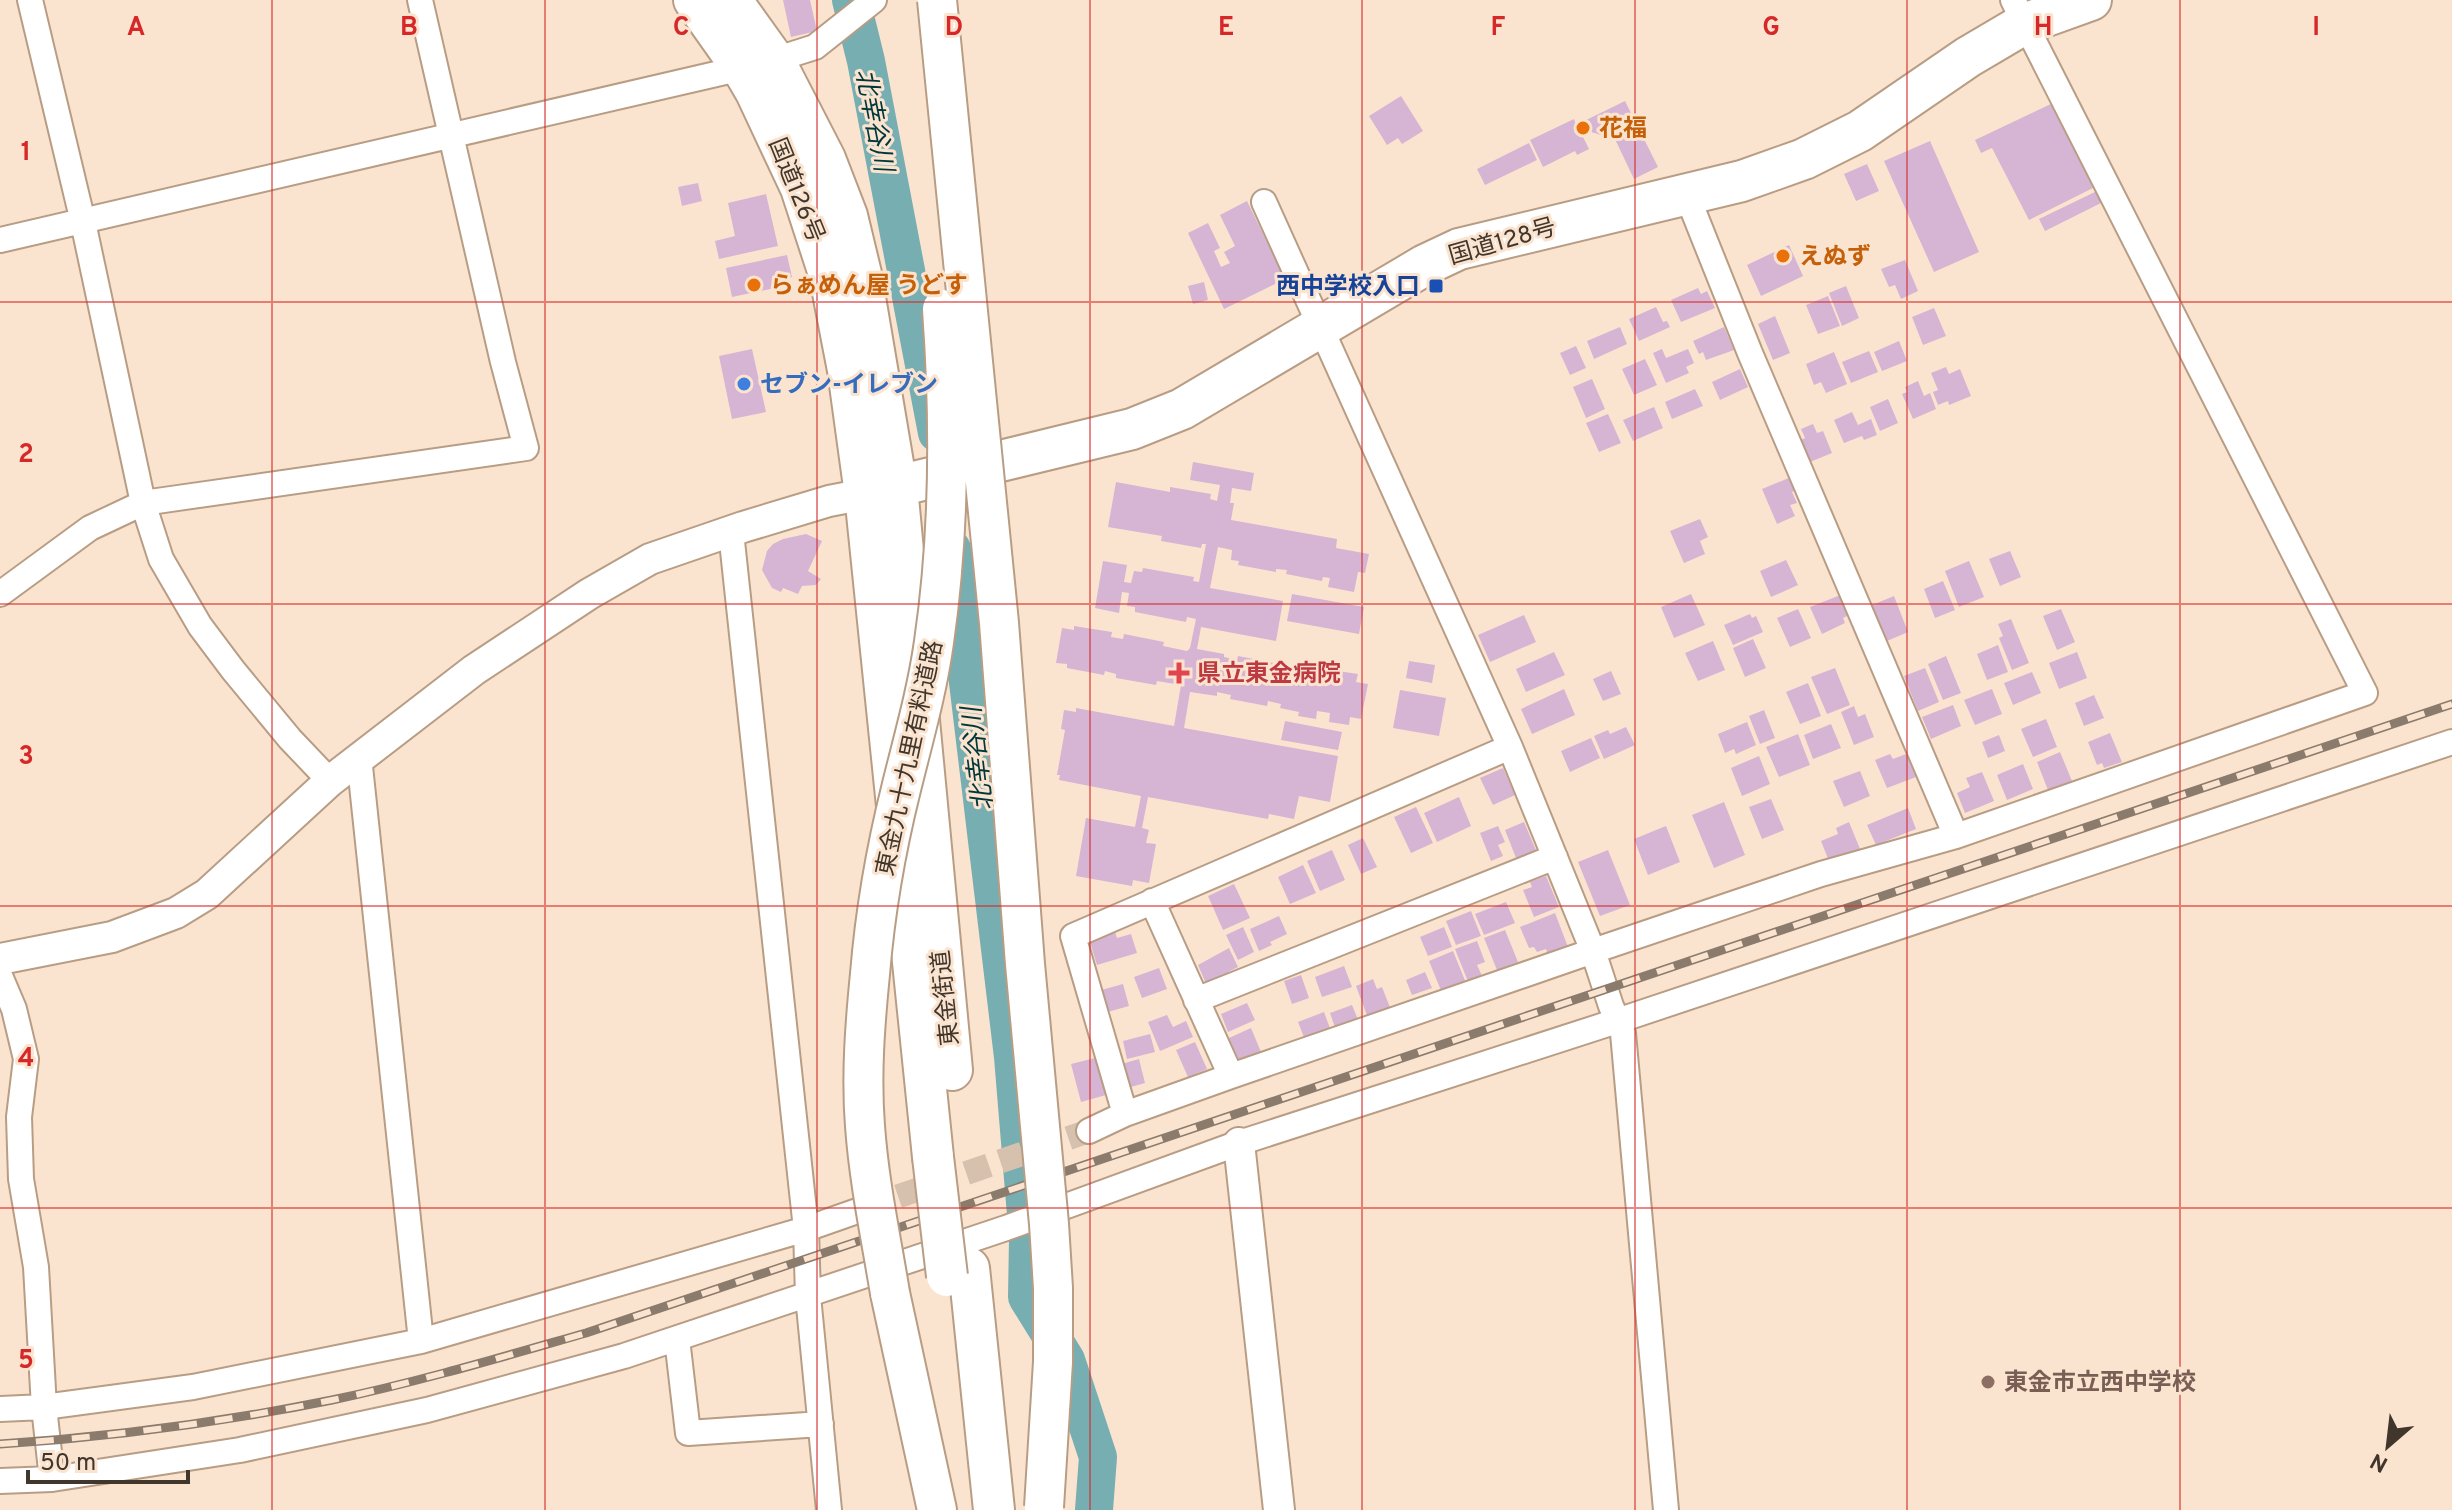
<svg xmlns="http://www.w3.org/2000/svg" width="2452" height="1510" font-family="Overpass,'Noto Sans JP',sans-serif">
	<rect width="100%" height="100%" fill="#fbe4cf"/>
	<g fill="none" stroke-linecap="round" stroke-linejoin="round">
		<path stroke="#77aeb1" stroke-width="38" d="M851,0L866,61L937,433
			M952,549L1013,1057L1028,1239L1027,1297L1066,1360L1098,1457L1094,1510"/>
	</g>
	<path fill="#d6b4d4" d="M783,0H810L817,31L791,37Z
		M1401,96L1423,131L1402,144L1398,138L1387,145L1369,116Z
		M1625,101L1658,167L1634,179L1613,135L1603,139L1601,135L1588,131L1581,133L1589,149L1577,155L1575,151L1543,167L1530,140L1574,119L1576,125Z
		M2055,102L2097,186L2029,220L1992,148L1981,153L1975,140Z
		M1930,141L1979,252L1934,272L1884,161Z
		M1529,143L1537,160L1485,185L1477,169Z
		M1867,164L1879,191L1856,201L1844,174Z
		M698,183L702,201L682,206L678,187Z
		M2097,191L2103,202L2045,231L2039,219Z
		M766,194L778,246L719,259L715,241L735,236L728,203Z
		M1247,201L1285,279L1224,309L1188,233L1208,223L1220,248L1214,251L1221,267L1230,263L1224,252L1235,246L1220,215Z
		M1789,245L1803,276L1761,296L1747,265Z
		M787,255L792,277L778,280L780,287L732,297L726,268Z
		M1905,260L1918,291L1901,299L1895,285L1889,287L1881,269Z
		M1204,282L1208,300L1193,304L1188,286Z
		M1846,286L1859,318L1842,326L1829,293Z
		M1698,288L1701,294L1707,291L1715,308L1681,322L1671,300Z
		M1828,296L1840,326L1818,334L1806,305Z
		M1656,307L1663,322L1667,321L1670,327L1639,341L1629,319Z
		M1934,308L1946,336L1923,345L1912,317Z
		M1775,316L1790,353L1773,360L1758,324Z
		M1620,327L1627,344L1594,359L1587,341Z
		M1724,327L1734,350L1706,360L1703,352L1699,354L1693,341Z
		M1899,341L1907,361L1882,371L1874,352Z
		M1576,346L1586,368L1570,375L1560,353Z
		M752,349L766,412L732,419L719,356Z
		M1662,349L1666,358L1688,349L1694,363L1686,367L1689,373L1666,383L1653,353Z
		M1869,351L1878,372L1851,383L1842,362Z
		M1834,352L1847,384L1826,393L1821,382L1814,385L1806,364Z
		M1645,359L1657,385L1634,395L1622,369Z
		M1946,367L1949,374L1960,369L1971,396L1949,405L1948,401L1938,405L1933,392L1938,390L1931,373Z
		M1740,369L1748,387L1720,400L1712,382Z
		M1592,379L1605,409L1586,418L1573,387Z
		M1918,381L1924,396L1930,393L1936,409L1913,419L1902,394L1907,392L1905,387Z
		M1695,389L1703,406L1672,419L1665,402Z
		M1888,399L1898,423L1880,431L1870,407Z
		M1654,407L1663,428L1633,441L1623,420Z
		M1852,412L1858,425L1871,419L1877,435L1864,440L1862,436L1844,443L1834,420Z
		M1608,414L1621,443L1599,452L1586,423Z
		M1813,424L1817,433L1823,431L1832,453L1810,462L1801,440L1805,438L1801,429Z
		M1193,462L1254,473L1251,491L1232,488L1230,503H1234L1231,520L1337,539L1336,548L1369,554L1365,573L1358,572L1354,592L1328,587L1330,578L1323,577L1322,581L1286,574L1287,570L1276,569V572L1238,565L1239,561L1231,560L1232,550L1218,547L1210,588L1283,601L1276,641L1201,627L1197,649L1224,654V657L1237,660L1238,656L1274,663V666L1287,669L1288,665L1324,672V676L1337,678L1338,671L1358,674L1356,682L1368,684L1361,719L1350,717L1349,725L1329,722L1330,713L1317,711L1316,719L1298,716L1299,712L1280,708L1281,704L1268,701L1267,706L1230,699L1231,695L1217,692V696L1190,692L1184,728L1338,756L1330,802L1299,796L1294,819L1269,814L1268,819L1148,797L1142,828L1149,830L1146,843L1156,844L1149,883L1133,880L1132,886L1076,876L1086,818L1135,827L1141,796L1059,780L1060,775H1057L1065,730L1061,729L1064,710L1076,712V708L1174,726L1181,685L1157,681L1156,685L1116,678V674L1105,671L1104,675L1067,668V664L1056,663L1062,628L1074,630V626L1112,632L1111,637L1123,639L1124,634L1164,642L1163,646L1187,651L1190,648L1196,619L1187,617L1186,622L1135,612V607L1127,606L1129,593L1122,592L1119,613L1095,608L1103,561L1127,565L1124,582L1131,583L1134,571L1142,572L1143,568L1194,577L1193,581L1199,582L1206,544H1202L1201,548L1161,541L1162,536L1108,527L1116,482L1170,492V487L1211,494L1210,499L1217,501L1220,485L1190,480Z
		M1791,477L1797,490L1792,492L1797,503L1790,505L1795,516L1777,524L1762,489Z
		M1700,519L1708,537L1700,541L1705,554L1684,563L1670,531Z
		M806,534L822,541L808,571L821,579L816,585L802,586L798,594L783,588L781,592L772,588L762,570L767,551L773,544L783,539Z
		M2010,551L2021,577L2000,586L1989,559Z
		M1786,560L1798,585L1771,597L1760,571Z
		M1969,561L1984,597L1959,607L1945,571Z
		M1943,581L1955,610L1935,618L1924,589Z
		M1292,594L1364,607L1359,634L1287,621Z
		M1691,594L1705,625L1674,638L1661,607Z
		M1843,594L1851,614L1843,618L1845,623L1822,634L1810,607Z
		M1894,596L1908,632L1887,641L1872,605Z
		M1798,609L1811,638L1790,647L1777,618Z
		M2061,609L2075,642L2057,650L2043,616Z
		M1750,614L1752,618L1756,616L1763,632L1733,645L1724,625Z
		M1524,615L1536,642L1490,662L1478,635Z
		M2011,619L2029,663L2012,670L1999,638L2003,636L1998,624Z
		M1753,639L1766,668L1745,677L1733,648Z
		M1713,641L1725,670L1698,681L1685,653Z
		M1998,645L2008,672L1987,680L1977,654Z
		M1554,652L1565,675L1526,692L1516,669Z
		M2077,652L2087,678L2059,689L2049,663Z
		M1946,656L1961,693L1943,700L1928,664Z
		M1409,661L1435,665L1432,683L1406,678Z
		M1835,668L1850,705L1827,714L1811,677Z
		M1925,668L1939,702L1918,711L1904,676Z
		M1611,671L1621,694L1603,701L1593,679Z
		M2032,672L2041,693L2013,705L2004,683Z
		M1808,683L1821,716L1800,724L1786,692Z
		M1564,689L1575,715L1532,734L1521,709Z
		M1992,689L2002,714L1975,725L1964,700Z
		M1400,690L1446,698L1439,736L1393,728Z
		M2094,695L2104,718L2084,726L2075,703Z
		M1953,705L1961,726L1931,739L1922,717Z
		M1854,706L1858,717L1865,714L1874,737L1854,745L1841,712Z
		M1764,710L1775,738L1760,744L1749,716Z
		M2046,719L2057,747L2033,757L2021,729Z
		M1285,721L1342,732L1338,750L1281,740Z
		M1747,722L1756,745L1736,754L1734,749L1725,753L1718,734Z
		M1831,724L1841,748L1813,759L1804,735Z
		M1626,727L1635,745L1604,759L1594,736L1608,730L1610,734Z
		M2110,733L2122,762L2104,768L2102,763L2097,765L2088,742Z
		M1798,734L1810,765L1779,777L1766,747Z
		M1999,735L2005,751L1988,758L1982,742Z
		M1591,738L1600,758L1570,772L1561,751Z
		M2060,752L2072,781L2048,790L2037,762Z
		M1890,754L1893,759L1906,754L1916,777L1887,788L1875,760Z
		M1759,756L1770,784L1742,796L1731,768Z
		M2023,764L2033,789L2007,800L1997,775Z
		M1503,768L1515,795L1493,805L1480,778Z
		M1860,771L1870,796L1844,807L1833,781Z
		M1982,772L1994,801L1965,813L1957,793L1970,787L1966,778Z
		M1459,797L1471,826L1437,842L1424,813Z
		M1771,799L1784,830L1762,839L1749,807Z
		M1724,802L1745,855L1714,868L1692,815Z
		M1416,807L1433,843L1411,853L1394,817Z
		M1908,808L1916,829L1876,845L1867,825Z
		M1524,822L1538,855L1518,863L1505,830Z
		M1849,822L1860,849L1829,861L1821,841L1838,834L1836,828Z
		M1498,826L1505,842L1498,845L1503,856L1491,861L1480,833Z
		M1666,826L1680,862L1648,875L1634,839Z
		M1363,838L1377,867L1361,874L1348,845Z
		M1332,850L1345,880L1320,891L1307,861Z
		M1608,850L1630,905L1600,916L1578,862Z
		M1303,865L1316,893L1290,904L1278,877Z
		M1546,876L1559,907L1534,917L1523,890L1532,887L1530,882Z
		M1234,884L1250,918L1223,930L1208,896Z
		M1506,902L1515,923L1484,935L1475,914Z
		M1471,911L1481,936L1456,945L1446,921Z
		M1555,913L1568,947L1548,955L1546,949L1537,952L1534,947L1529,948L1520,927Z
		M1279,916L1287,934L1270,942L1272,945L1259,951L1250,929Z
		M1243,927L1254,952L1238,960L1226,935Z
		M1444,927L1452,947L1428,956L1420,937Z
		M1505,930L1518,962L1497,970L1484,938Z
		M1115,932L1117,938L1131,934L1137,953L1097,965L1089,939Z
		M1477,941L1485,962L1477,965L1483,978L1469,984L1455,949Z
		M1229,948L1238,967L1228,972L1230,976L1207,986L1198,965Z
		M1453,951L1466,983L1442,993L1429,961Z
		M1344,966L1352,987L1322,997L1315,977Z
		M1159,968L1167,989L1142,998L1134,977Z
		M1425,972L1432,988L1412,995L1406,980Z
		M1301,975L1309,998L1292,1004L1284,981Z
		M1373,979L1377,989L1382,987L1391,1010L1368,1018L1356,986Z
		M1123,984L1129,1006L1104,1013L1098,991Z
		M1247,1003L1255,1020L1228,1032L1221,1014Z
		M1352,1005L1359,1022L1336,1030L1330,1013Z
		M1324,1012L1331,1031L1305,1040L1298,1022Z
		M1167,1015L1173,1027L1186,1021L1193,1037L1160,1051L1148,1022Z
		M1251,1028L1261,1052L1240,1062L1229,1038Z
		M1150,1034L1155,1052L1127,1059L1123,1041Z
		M1195,1042L1207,1069L1188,1077L1176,1050Z
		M1095,1058L1106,1095L1081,1102L1071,1064Z
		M1139,1059L1145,1083L1124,1089L1118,1065Z"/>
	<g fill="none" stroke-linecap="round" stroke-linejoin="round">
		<path stroke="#d6c1ae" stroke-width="24" stroke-dasharray="24 12" stroke-linecap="butt" d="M864,1208L1089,1131"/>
		<g stroke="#b89d84" stroke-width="28">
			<path id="minor" d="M30,0L83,222L143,503L161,559L200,626L233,670L290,739L330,781
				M774,60L815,47L874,0
				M1686,193L1750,353L1956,836
				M1264,202L1510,747L1593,951L1611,1006L1623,1033L1666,1510
				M0,240L742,68
				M731,532L806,1229L808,1296L829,1510
				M0,594L90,528L143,503L526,448L503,362L420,0
				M359,757L421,1341
				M1152,901L1231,1076
				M0,976L14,1009L26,1059L19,1117L21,1179L36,1267L44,1407L52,1479
				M1196,1000L1555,857
				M1125,1114L1073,936L1510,747
				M1089,1131L1125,1114L1231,1076L1593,951L1821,874L1956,836L2365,693L2013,0
				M677,1339L688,1433L821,1424
				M0,1409L44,1407L193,1387L421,1341L806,1229L863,1209
				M0,1481L52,1479L240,1450L427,1410L624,1356L1006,1228L1239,1143L1617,1021L2452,742"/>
		</g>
		<g stroke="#b89d84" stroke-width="34">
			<path id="tertiary" d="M0,959L112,937L176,913L207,894L330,781L474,670L589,594L650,559L743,527L829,501L865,494
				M1239,1143L1279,1510"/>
		</g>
		<g stroke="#b89d84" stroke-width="42">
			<path id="primary" d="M890,1293L937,1510"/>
		</g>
		<g stroke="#b89d84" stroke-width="44">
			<path id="trunk" d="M694,0L742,68L756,92L801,188L830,277L848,370L865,494L933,1157
				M731,0L774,60L825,159L847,216L861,274L897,487L952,1070
				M865,494L1132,429L1182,409L1425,265L1459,249L1742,181L1804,159L1860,131L1968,57L2024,24L2091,0
				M969,1268L994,1510"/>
		</g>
		<use href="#minor" stroke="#fff" stroke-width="24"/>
		<use href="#tertiary" stroke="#fff" stroke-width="30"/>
		<use href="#primary" stroke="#fff" stroke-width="38"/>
		<use href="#trunk" stroke="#fff" stroke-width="40"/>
		<g stroke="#8b7b6d" stroke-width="9">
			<path id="rail" d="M0,1444C111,1437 223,1422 332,1400C418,1382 502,1357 586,1333L2452,704"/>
		</g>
		<use href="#rail" stroke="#fbe4cf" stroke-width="6" stroke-dasharray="18" stroke-linecap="butt"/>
		<g stroke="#b89d84" stroke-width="42" stroke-linecap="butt">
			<path id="primary-bridge" d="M937,0L999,623L1025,964L1049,1224L1053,1288V1362L1044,1507
				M890,1293C881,1238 869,1182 865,1126C861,1076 865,1024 870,974C875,913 886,849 901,789C913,740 927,692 934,642C950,532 950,419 942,309"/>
		</g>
		<g stroke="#b89d84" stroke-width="44" stroke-linecap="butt">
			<path id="trunk-bridge" d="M933,1157L947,1276"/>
		</g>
		<use href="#primary-bridge" stroke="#fff" stroke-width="38"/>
		<use href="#trunk-bridge" stroke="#fff" stroke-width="40"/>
	</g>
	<path fill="none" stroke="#d62828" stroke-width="2" stroke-opacity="0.55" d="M272,0V1510M545,0V1510M817,0V1510M1090,0V1510M1362,0V1510M1635,0V1510M1907,0V1510M2180,0V1510M0,302H2452M0,604H2452M0,906H2452M0,1208H2452"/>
	<g fill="#e8710a" stroke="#fbe4cf" stroke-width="3">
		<circle cx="1583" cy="128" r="8"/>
		<circle cx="1783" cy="256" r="8"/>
		<circle cx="754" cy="285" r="8"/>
	</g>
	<rect fill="#1a4fb4" stroke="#fbe4cf" stroke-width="3" x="1428" y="278" width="16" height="16" rx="4"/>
	<circle fill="#3f7fe0" stroke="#fbe4cf" stroke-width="3" cx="744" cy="384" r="8"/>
	<path fill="#e0444e" stroke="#fbe4cf" stroke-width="3" d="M1175 661h8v8h8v8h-8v8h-8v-8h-8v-8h8z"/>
	<circle fill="#8d6e63" stroke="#fbe4cf" stroke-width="3" cx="1988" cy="1382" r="8"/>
	<g text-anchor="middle" stroke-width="6" stroke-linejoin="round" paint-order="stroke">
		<g font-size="24" font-weight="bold" fill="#c56008" stroke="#fbe4cf" text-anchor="start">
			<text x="1599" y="136">花福</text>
			<text x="1799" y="264">えぬず</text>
			<text x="770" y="293">らぁめん屋 うどす</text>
		</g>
		<g font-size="24" fill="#41362c" stroke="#fbe4cf">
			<text transform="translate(797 190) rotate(68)" y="8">国道126号</text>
			<text transform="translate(1502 241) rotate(-16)" y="8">国道128号</text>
			<text transform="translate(909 758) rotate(-78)" y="8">東金九十九里有料道路</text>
			<text transform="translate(945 998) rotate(-96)" y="8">東金街道</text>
		</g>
		<g font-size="24" font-weight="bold" fill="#164399" stroke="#fbe4cf" text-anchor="end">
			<text x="1420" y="294">西中学校入口</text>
		</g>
		<g font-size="24" font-weight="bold" fill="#366cbe" stroke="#fbe4cf" text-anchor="start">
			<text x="760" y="392">セブン-イレブン</text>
		</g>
		<g font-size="24" font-weight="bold" fill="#be3a42" stroke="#fbe4cf" text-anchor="start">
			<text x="1197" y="681">県立東金病院</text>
		</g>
		<g font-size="24" font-weight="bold" fill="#785e54" stroke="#fbe4cf" text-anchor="start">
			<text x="2004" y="1390">東金市立西中学校</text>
		</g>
		<g font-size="26" font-style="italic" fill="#00373a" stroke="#fbe4cf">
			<text transform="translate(875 120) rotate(79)" y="9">北幸谷川</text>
			<text transform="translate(977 759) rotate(-97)" y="9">北幸谷川</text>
		</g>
	</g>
	<g font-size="26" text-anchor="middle" font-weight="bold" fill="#d62828" stroke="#fbe4cf" stroke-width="6" stroke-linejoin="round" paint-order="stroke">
		<text x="136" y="35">A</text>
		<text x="409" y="35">B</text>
		<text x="681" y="35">C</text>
		<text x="954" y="35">D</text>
		<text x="1226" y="35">E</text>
		<text x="1498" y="35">F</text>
		<text x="1771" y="35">G</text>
		<text x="2043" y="35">H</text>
		<text x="2316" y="35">I</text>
		<text x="26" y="160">1</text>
		<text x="26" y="462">2</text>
		<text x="26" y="764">3</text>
		<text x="26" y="1066">4</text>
		<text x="26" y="1368">5</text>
	</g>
	<g transform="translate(2388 1446) rotate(208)" stroke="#fbe4cf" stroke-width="6" paint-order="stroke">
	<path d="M0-6L14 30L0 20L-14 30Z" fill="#41362c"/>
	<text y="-12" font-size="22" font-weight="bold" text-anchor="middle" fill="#41362c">N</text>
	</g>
	<path d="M28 1470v12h160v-12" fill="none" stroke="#41362c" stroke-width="4"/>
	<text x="40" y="1470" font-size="24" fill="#41362c" stroke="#fbe4cf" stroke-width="6" paint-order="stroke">50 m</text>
</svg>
